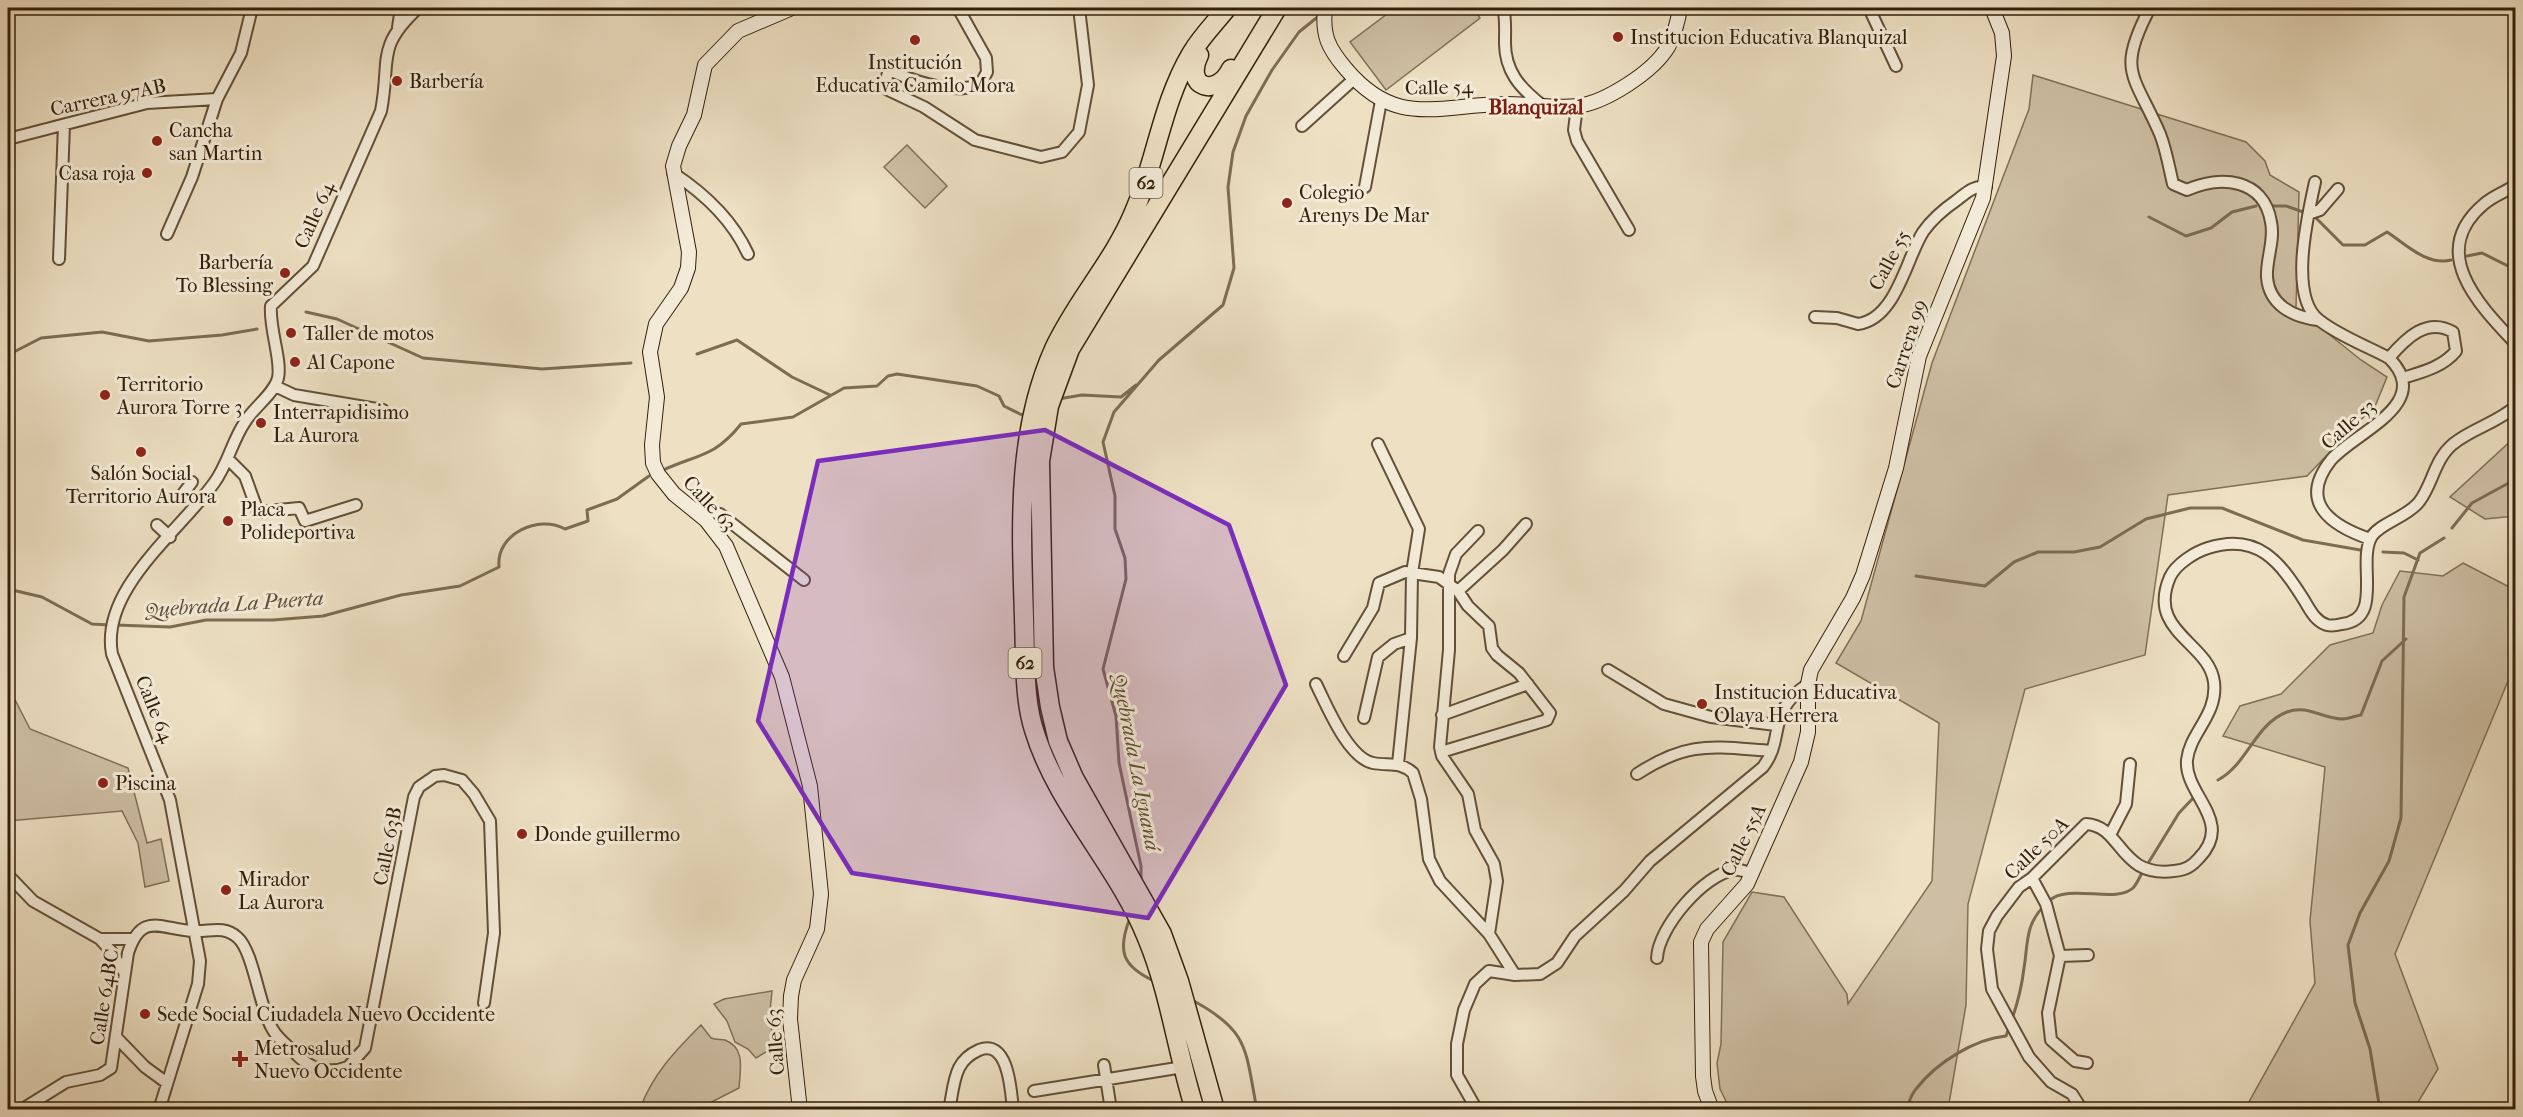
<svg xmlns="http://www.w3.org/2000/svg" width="2523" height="1117" font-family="'IM FELL French Canon',serif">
	<rect width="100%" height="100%" fill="#ede0c3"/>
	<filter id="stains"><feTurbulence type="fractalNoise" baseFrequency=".00333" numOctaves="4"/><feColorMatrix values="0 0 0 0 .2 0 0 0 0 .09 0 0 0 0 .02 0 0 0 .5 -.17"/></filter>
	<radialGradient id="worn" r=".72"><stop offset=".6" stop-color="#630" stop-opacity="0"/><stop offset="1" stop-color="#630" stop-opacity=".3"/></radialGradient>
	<path fill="#cebfa4" stroke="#817057" stroke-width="1.5" d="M1395,8H1479L1475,11L1480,18L1386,90L1350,42Z
		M2033,75L2246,142L2265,161L2270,175L2299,192L2296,308L2361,360L2387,377L2376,404L2307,476L2168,495L2145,655L2025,689L1968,904L1966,1005L1948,1109H1730L1720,1089L1717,1063L1721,1044L1723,942L1752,892L1784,897L1847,994L1848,1004L1932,881L1939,723L1836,663L1861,621L1932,363L2029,109Z
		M907,145L947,186L925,208L884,167Z
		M2515,437V516L2485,519L2450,497Z
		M2463,563L2515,590V664L2395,954L2438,1069L2414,1109H2245L2315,983L2310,921L2325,767L2223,736L2240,706L2281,694L2330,645L2373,633L2382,605L2400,571L2443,576Z
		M8,686L30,729L128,768L147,843L161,839L169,881L145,887L138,843L122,811L8,821Z
		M772,991L769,1022L777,1045L756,1058L748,1049L735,1042L727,1021L714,1004L724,999Z
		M701,1025L711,1038C716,1040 721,1039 725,1040C746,1048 740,1070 739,1088L698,1109H640C652,1075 675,1051 701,1025Z"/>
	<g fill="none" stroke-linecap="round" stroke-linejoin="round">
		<path stroke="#7d6c53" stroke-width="3" d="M2273,206H2286L2306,213
			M2313,215L2343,245H2365L2387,232C2407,245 2427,266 2451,260
			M2149,217L2186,236L2211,228L2232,212L2256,206
			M2467,256L2482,253L2516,270
			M306,312L337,319L423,358L542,369L631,363
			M697,354L737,340L792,377L830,395
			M8,355L41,338L102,332L149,341L222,335L257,329
			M1058,399L1082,395L1121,397L1136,385
			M661,471C697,454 714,458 741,424L793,417L844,388L877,386L888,376L897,374L977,386L999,396L1004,406L1022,415L1027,413
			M2452,528L2472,503L2516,479
			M2383,552L2404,553L2418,560
			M499,566C496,534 539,514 565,529L588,521L587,510L617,499L649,476
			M1916,576L1985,586L2014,562L2038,552H2074L2100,547L2146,519L2190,508H2222L2303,540L2366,551
			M8,589L42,597L92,624L109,625
			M116,625L170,627L206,620H273L323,616L401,595L460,586L499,567
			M2218,780C2247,765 2255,724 2287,712C2307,704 2323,719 2342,719C2348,719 2355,716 2361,715L2382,661L2406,639
			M2147,865L2179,813L2196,795
			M1141,880V866L1119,763L1116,716L1103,669L1126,579L1125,558L1115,529V496L1103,442L1114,412L1159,360L1223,305L1234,268L1228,187L1233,152L1246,116L1272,70L1299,32L1320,15
			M2049,901C2068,883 2116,904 2133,888C2137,884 2140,876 2143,871
			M1130,918C1117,951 1122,966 1154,981
			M1192,1000C1250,1031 1245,1049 1257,1110
			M2012,1019C2018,1002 2022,985 2024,968C2028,944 2025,925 2044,906
			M1906,1110C1909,1103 1911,1094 1916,1089C1936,1063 1974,1039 2006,1036L2009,1028
			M2380,1110L2370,1049L2355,1003L2348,945L2360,913L2389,861L2401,818L2404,597L2420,553L2444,538"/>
		<g stroke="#625038" stroke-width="14">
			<path id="street" d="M958,8L986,58L987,72L980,85C951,94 918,83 891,71L888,73L885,83L888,90L924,107L975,140L1041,157L1062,152L1079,132L1088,85L1079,8
				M1503,8C1506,18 1505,29 1505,40C1504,71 1520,88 1543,106
				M1869,8L1896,66
				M2150,8C2116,72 2134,74 2160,134C2166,149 2169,167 2173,184L2187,190C2220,175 2264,178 2271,222C2275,240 2266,259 2267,277C2269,305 2293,317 2318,320
				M398,27L401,8
				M1577,106L1574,130L1577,141L1629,230
				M1302,126L1354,79
				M8,139L147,103L217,99
				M673,173C705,194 732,219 748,254
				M2315,182C2308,215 2288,296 2319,320C2339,336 2367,346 2389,358C2435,404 2355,432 2331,460C2297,503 2332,526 2370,539
				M2516,185C2505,192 2493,196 2484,204C2427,252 2479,305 2516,344
				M1365,187L1381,101
				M2311,213L2320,210L2338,189
				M167,234L192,177L217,99L241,53L252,8
				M59,259L64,125
				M1815,317L1837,318L1858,324C1896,319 1906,259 1923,232C1932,219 1944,209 1957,200C1966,193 1974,185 1986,187
				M2389,358C2406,338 2427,317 2453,332L2456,351C2443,367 2422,372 2403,378
				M275,386L294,395L383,410
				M229,460L245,476L258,512L299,508L305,521L356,505
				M192,482L182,495L197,504
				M691,507L720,514L804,580
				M157,525L170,537
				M1478,531L1456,554L1449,574V650L1440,747L1442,756L1468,794L1475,830L1494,864L1497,881L1489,934
				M1458,591L1503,550L1526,524
				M1344,656L1373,608L1379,583L1405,572L1412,573L1419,529L1378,444
				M1608,670L1664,704L1711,717L1776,725
				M1316,684C1327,706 1348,758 1373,763C1389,766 1400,761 1413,773L1421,799L1429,859L1440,881L1489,934L1515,975
				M1442,715L1528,684
				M1364,718L1378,657L1394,644L1411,638
				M1398,764L1411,638L1412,573L1439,577L1458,591L1468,606L1489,626L1492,648L1497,655L1519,673L1550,713L1547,720L1441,752
				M1637,774C1689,740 1713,747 1772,751
				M2110,835L2126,804L2130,764
				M8,875L33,901L100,939L111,951L124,972
				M2032,878L2046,904L2060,956L2048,1013L2051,1040L2075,1061L2087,1063
				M100,939H133
				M2060,956L2088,955
				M1657,958C1658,928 1704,874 1734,870C1740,869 1746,872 1752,874
				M117,1038L145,1067L167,1083
				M1104,1065L1111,1110
				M1034,1091L1177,1068
				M21,1110L66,1082L100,1075L111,1068L128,953C142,910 162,930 194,931C210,932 223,925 237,937C254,951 259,1008 273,1030C278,1039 288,1046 295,1053C310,1069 327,1075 348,1067L365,1048L414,797L419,787L435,776L444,775L462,780L474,794L490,821L494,933L484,1003
				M159,1110L198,984L200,961L170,800L112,654C100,589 179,532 214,483C228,464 232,441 245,422C253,408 274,394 278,378C282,360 269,329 271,306L313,266L381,111C391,60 375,48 418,8
				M949,1110C952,1097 953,1080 959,1068C963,1060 970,1054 979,1050C1009,1038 1011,1092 1013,1110
				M1477,1110L1457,1075V1044L1464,1010L1475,984L1489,971L1515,975L1540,974L1557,963L1575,936L1624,891L1650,861L1763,767C1786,737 1765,713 1808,684
				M2082,1110L2072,1094L2051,1082L2029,1057L1992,989L1987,949L1989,931L1997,916L2019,887L2032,878L2086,824C2123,826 2118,878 2174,871C2186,870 2192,866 2199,858C2235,821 2184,795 2187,760C2190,732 2218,715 2214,682C2209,642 2146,632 2170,577C2176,564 2195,552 2208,548C2258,532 2280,562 2304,600C2310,610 2315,621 2327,625C2331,626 2338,625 2342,624C2385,619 2356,561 2372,536C2381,523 2407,517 2419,502C2433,484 2434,460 2453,444C2473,428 2497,423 2516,406"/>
		</g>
		<g stroke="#34200a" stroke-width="16">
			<path id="secondary" d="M792,8L738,31L705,65L694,115L679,146L673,166L689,252L688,268L681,288L656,324L650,352L657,397L652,445L653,463L658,474L674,494L706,520L726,546L782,677L810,786L821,894L817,929L794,980L791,996L790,1019L800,1110
				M1325,8C1322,35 1328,48 1346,69C1395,127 1434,106 1501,104C1526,103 1553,109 1578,106C1606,102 1653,72 1668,47C1674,35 1678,21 1680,8
				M8,9L12,8
				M1712,1110L1705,1091L1703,1076L1701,942L1707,929L1747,884L1801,762L1808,732V684L1811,670L1853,598L1863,575L1896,468L1919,356L1983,198L2004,56L2002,33L1992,8"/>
		</g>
		<g stroke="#34200a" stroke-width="21">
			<path id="highway" d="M1199,55C1183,88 1217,98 1231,69
				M1195,1110C1177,1053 1170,993 1147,938C1118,865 1057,806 1034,730C1027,708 1026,685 1025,662C1024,557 1010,447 1054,349C1076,301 1114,261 1134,212C1156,161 1162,103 1191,54C1201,37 1215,23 1227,8
				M1215,1110L1179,981L1162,934L1074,778L1058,741L1050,707L1044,667L1040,461L1049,406L1070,349L1277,8"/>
		</g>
		<use href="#street" stroke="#f3ebd8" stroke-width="10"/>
		<use href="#secondary" stroke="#f3ebd8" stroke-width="14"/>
		<use href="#highway" stroke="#ede0c3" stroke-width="18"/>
	</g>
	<path fill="#7b2cbf" fill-opacity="0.2" stroke="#7b2cbf" stroke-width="4.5" stroke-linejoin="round" d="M1045,430L1229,525L1286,685L1148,918L852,873L758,721L818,461Z"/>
	<g fill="#8f2418" stroke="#f3ebd8" stroke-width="2">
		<circle cx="1618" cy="37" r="6"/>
		<circle cx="915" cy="40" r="6"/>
		<circle cx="397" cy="81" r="6"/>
		<circle cx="157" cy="141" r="6"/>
		<circle cx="147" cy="173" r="6"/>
		<circle cx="1287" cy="203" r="6"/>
		<circle cx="285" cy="273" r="6"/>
		<circle cx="291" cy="333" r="6"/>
		<circle cx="295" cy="362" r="6"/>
		<circle cx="105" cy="395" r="6"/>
		<circle cx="261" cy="423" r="6"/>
		<circle cx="141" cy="452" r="6"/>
		<circle cx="228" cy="521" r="6"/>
		<circle cx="1702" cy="704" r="6"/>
		<circle cx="103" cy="783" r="6"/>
		<circle cx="522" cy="834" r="6"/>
		<circle cx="226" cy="890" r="6"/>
		<circle cx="145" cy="1014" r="6"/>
		<path d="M237 1050h6v6h6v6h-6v6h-6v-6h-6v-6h6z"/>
	</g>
	<g text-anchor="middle" stroke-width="6" stroke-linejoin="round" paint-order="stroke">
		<g fill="#f3ebd8" stroke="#6d5d48" stroke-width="1.5">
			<rect x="1129.5" y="168" width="33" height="30" rx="4.5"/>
			<rect x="1008.5" y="648" width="33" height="30" rx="4.5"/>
		</g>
		<g font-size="18" font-weight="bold" fill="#34200a">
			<text x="1146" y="189">62</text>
			<text x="1025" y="669">62</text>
		</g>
		<g font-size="20" fill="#34200a" stroke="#f3ebd8" text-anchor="start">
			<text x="1630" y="44">Institucion Educativa Blanquizal</text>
			<text x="915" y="69" text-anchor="middle">Institución<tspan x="915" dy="23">Educativa Camilo Mora</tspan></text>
			<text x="409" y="88">Barbería</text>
			<text x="169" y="137">Cancha<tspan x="169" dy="23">san Martin</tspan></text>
			<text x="135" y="180" text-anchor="end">Casa roja</text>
			<text x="1299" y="199">Colegio<tspan x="1299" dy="23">Arenys De Mar</tspan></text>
			<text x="273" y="269" text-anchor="end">Barbería<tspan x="273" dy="23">To Blessing</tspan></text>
			<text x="303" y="340">Taller de motos</text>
			<text x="307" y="369">Al Capone</text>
			<text x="117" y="391">Territorio<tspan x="117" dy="23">Aurora Torre 3</tspan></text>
			<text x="273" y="419">Interrapidisimo<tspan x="273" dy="23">La Aurora</tspan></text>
			<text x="141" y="480" text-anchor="middle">Salón Social<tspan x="141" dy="23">Territorio Aurora</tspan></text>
			<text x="240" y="516">Placa<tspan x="240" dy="23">Polideportiva</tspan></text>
			<text x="1714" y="699">Institucion Educativa<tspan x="1714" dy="23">Olaya Herrera</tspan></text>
			<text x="115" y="790">Piscina</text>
			<text x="534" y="841">Donde guillermo</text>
			<text x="238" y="886">Mirador<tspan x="238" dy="23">La Aurora</tspan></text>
			<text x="157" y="1021">Sede Social Ciudadela Nuevo Occidente</text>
			<text x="254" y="1055">Metrosalud<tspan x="254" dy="23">Nuevo Occidente</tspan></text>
		</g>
		<g font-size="20" fill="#34200a" stroke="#f3ebd8">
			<text transform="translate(1439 87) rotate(-1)" y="7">Calle 54</text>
			<text transform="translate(108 97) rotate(-12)" y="7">Carrera 97AB</text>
			<text transform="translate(314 215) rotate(-66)" y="7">Calle 64</text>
			<text transform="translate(1889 260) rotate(-62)" y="7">Calle 55</text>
			<text transform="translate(1906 344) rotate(-72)" y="7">Carrera 99</text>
			<text transform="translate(2348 424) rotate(-41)" y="7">Calle 53</text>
			<text transform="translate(710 503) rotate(47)" y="7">Calle 63</text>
			<text transform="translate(155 709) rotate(68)" y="7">Calle 64</text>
			<text transform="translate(1743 840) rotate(-64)" y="7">Calle 55A</text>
			<text transform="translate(387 846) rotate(-79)" y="7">Calle 63B</text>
			<text transform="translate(2036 848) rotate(-44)" y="7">Calle 50A</text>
			<text transform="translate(104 997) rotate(-81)" y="7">Calle 64BC</text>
			<text transform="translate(775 1042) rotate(-94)" y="7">Calle 63</text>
		</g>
		<g font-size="21" font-weight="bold" fill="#7a1f14" stroke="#f3ebd8">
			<text x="1536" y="114">Blanquizal</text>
		</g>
		<g font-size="21" font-style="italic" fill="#5f4c35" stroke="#f3ebd8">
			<text transform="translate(234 604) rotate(-4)" y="7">Quebrada La Puerta</text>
			<text transform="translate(1136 762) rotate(79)" y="7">Quebrada La Iguaná</text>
		</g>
	</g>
	<rect width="2523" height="1117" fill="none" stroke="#ede0c3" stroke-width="30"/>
	<rect x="9" y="9" width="2505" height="1099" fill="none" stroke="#34200a" stroke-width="3"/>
	<rect x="15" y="15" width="2493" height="1087" fill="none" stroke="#34200a" stroke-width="1.5"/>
	<rect width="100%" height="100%" filter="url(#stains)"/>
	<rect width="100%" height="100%" fill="url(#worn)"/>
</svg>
